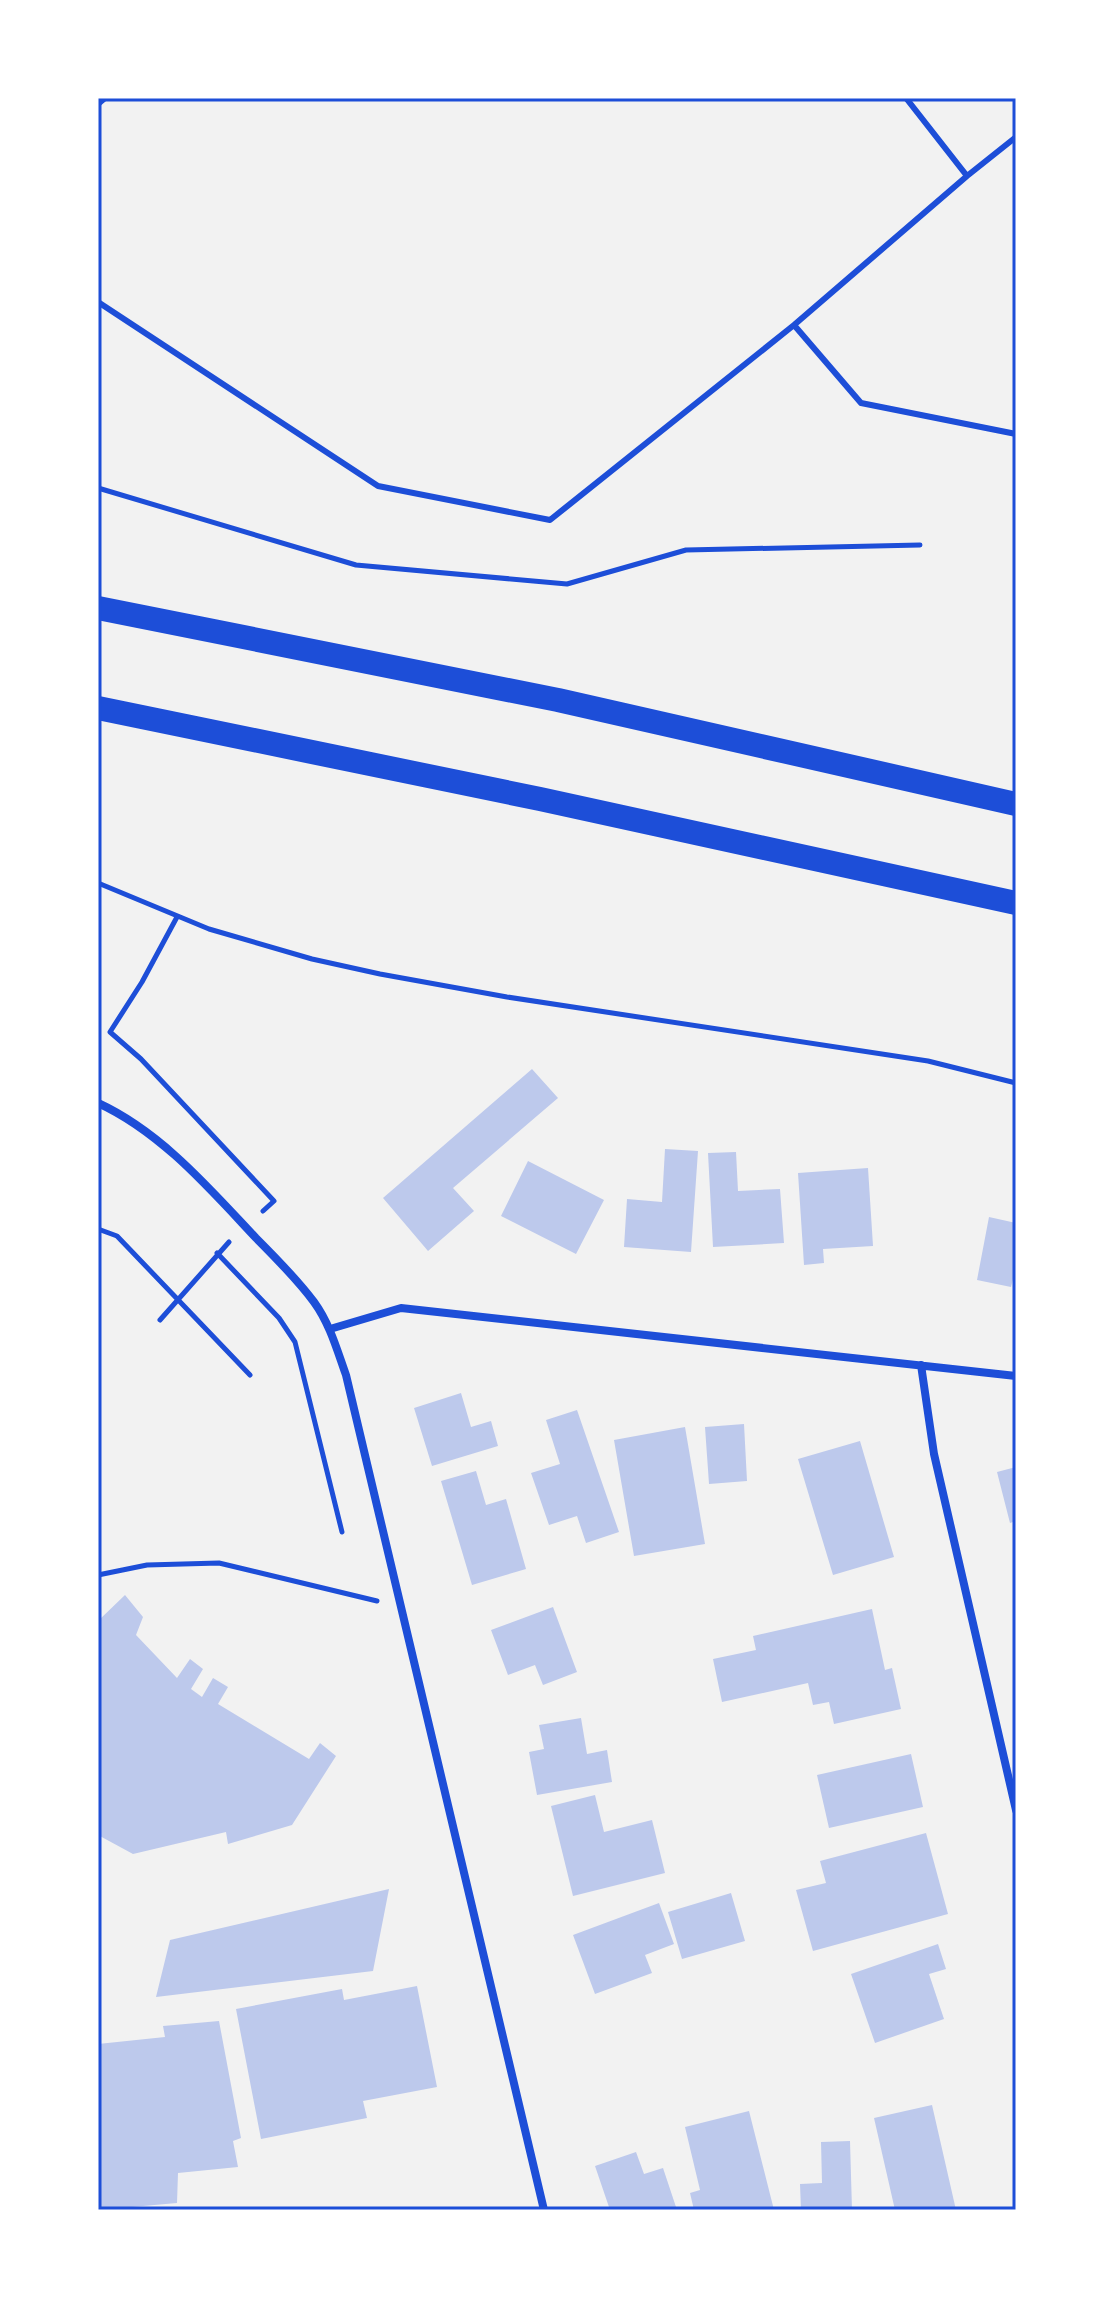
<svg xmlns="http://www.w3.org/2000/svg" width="1114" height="2308" font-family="'PT Sans',sans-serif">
	<rect width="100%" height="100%" fill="#f2f2f2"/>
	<path fill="#bdc9ec" d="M532,1069L558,1098L453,1188L474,1211L428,1251L383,1198Z
		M665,1149L698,1151L691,1252L624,1247L627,1199L662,1202Z
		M736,1152L738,1191L780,1189L784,1243L713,1247L708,1153Z
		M528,1161L604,1200L576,1254L501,1216Z
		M868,1168L873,1246L823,1249L824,1263L804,1265L798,1173Z
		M989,1217L1016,1223V1267L1011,1287L977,1280Z
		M461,1393L471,1427L491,1421L498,1446L432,1466L414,1408Z
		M577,1410L619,1532L586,1543L577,1516L549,1525L531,1473L560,1464L546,1420Z
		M744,1424L747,1481L709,1484L705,1427Z
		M685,1427L705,1544L634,1556L614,1440Z
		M860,1441L894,1557L833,1575L798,1459Z
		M1016,1467V1521L1010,1523L997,1472Z
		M476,1471L486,1505L506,1499L526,1569L472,1585L441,1481Z
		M125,1595L143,1617L136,1635L177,1678L190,1659L203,1669L191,1689L202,1697L213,1678L228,1687L218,1704L309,1759L320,1743L336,1756L292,1825L228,1844L226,1832L133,1854L98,1835V1621Z
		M553,1607L577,1672L543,1685L535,1665L508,1675L491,1630Z
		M872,1609L885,1670L892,1668L901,1709L834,1724L829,1702L813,1705L808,1683L722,1702L713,1659L756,1650L753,1636Z
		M581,1718L587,1754L607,1750L612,1782L537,1795L529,1752L544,1749L539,1725Z
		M911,1754L923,1807L829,1828L817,1775Z
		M595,1795L604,1832L652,1820L665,1873L573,1896L551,1806Z
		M926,1833L948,1914L813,1951L796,1890L826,1883L820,1861Z
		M389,1889L373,1971L156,1997L170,1940Z
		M731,1893L745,1941L682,1959L668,1912Z
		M659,1903L674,1944L645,1955L652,1973L595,1994L573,1935Z
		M938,1944L946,1969L929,1974L944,2019L875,2043L851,1974Z
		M417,1986L437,2087L363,2101L367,2118L261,2139L236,2009L342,1989L344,2000Z
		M219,2021L241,2138L233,2141L238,2167L178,2173L177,2203L98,2210V2044L165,2037L163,2026Z
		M932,2105L956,2210H895L874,2118Z
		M749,2111L774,2210H694L690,2193L700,2190L685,2127Z
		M850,2141L852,2210H801L800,2184L822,2183L821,2142Z
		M636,2152L644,2174L663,2168L677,2210H610L595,2166Z"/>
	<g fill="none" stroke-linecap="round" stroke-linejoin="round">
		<path stroke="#1d4ed8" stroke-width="5" d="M98,488L356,565L567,584L686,550L920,545
			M98,883L209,929L312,959L380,974L507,997L928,1061L1016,1083
			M177,917L142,982L110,1032L141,1059L274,1201L263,1211
			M98,1229L117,1236L250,1375
			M217,1253L279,1318L295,1342L342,1532
			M160,1320L229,1242
			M98,1575L147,1565L219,1563L377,1601"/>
		<path stroke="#1d4ed8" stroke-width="6" d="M98,104L105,98
			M967,176L1016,137
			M98,302L378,486L550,520L794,325L967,176L906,98
			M794,325L861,403L1016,434"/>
		<path stroke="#1d4ed8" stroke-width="8" d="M98,1103C161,1132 209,1188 256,1238C276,1258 297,1279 314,1302C330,1324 337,1350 346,1375L544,2210
			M330,1329L401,1308L1016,1376
			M921,1365L934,1454L1016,1810"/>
		<path stroke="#1d4ed8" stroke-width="24" d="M98,608L558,700L1016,804
			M98,708L540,799L1016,903"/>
	</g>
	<rect width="1114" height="2308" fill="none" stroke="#ffffff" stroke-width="200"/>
	<rect x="100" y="100" width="914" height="2108" fill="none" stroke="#1d4ed8" stroke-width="3"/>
</svg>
